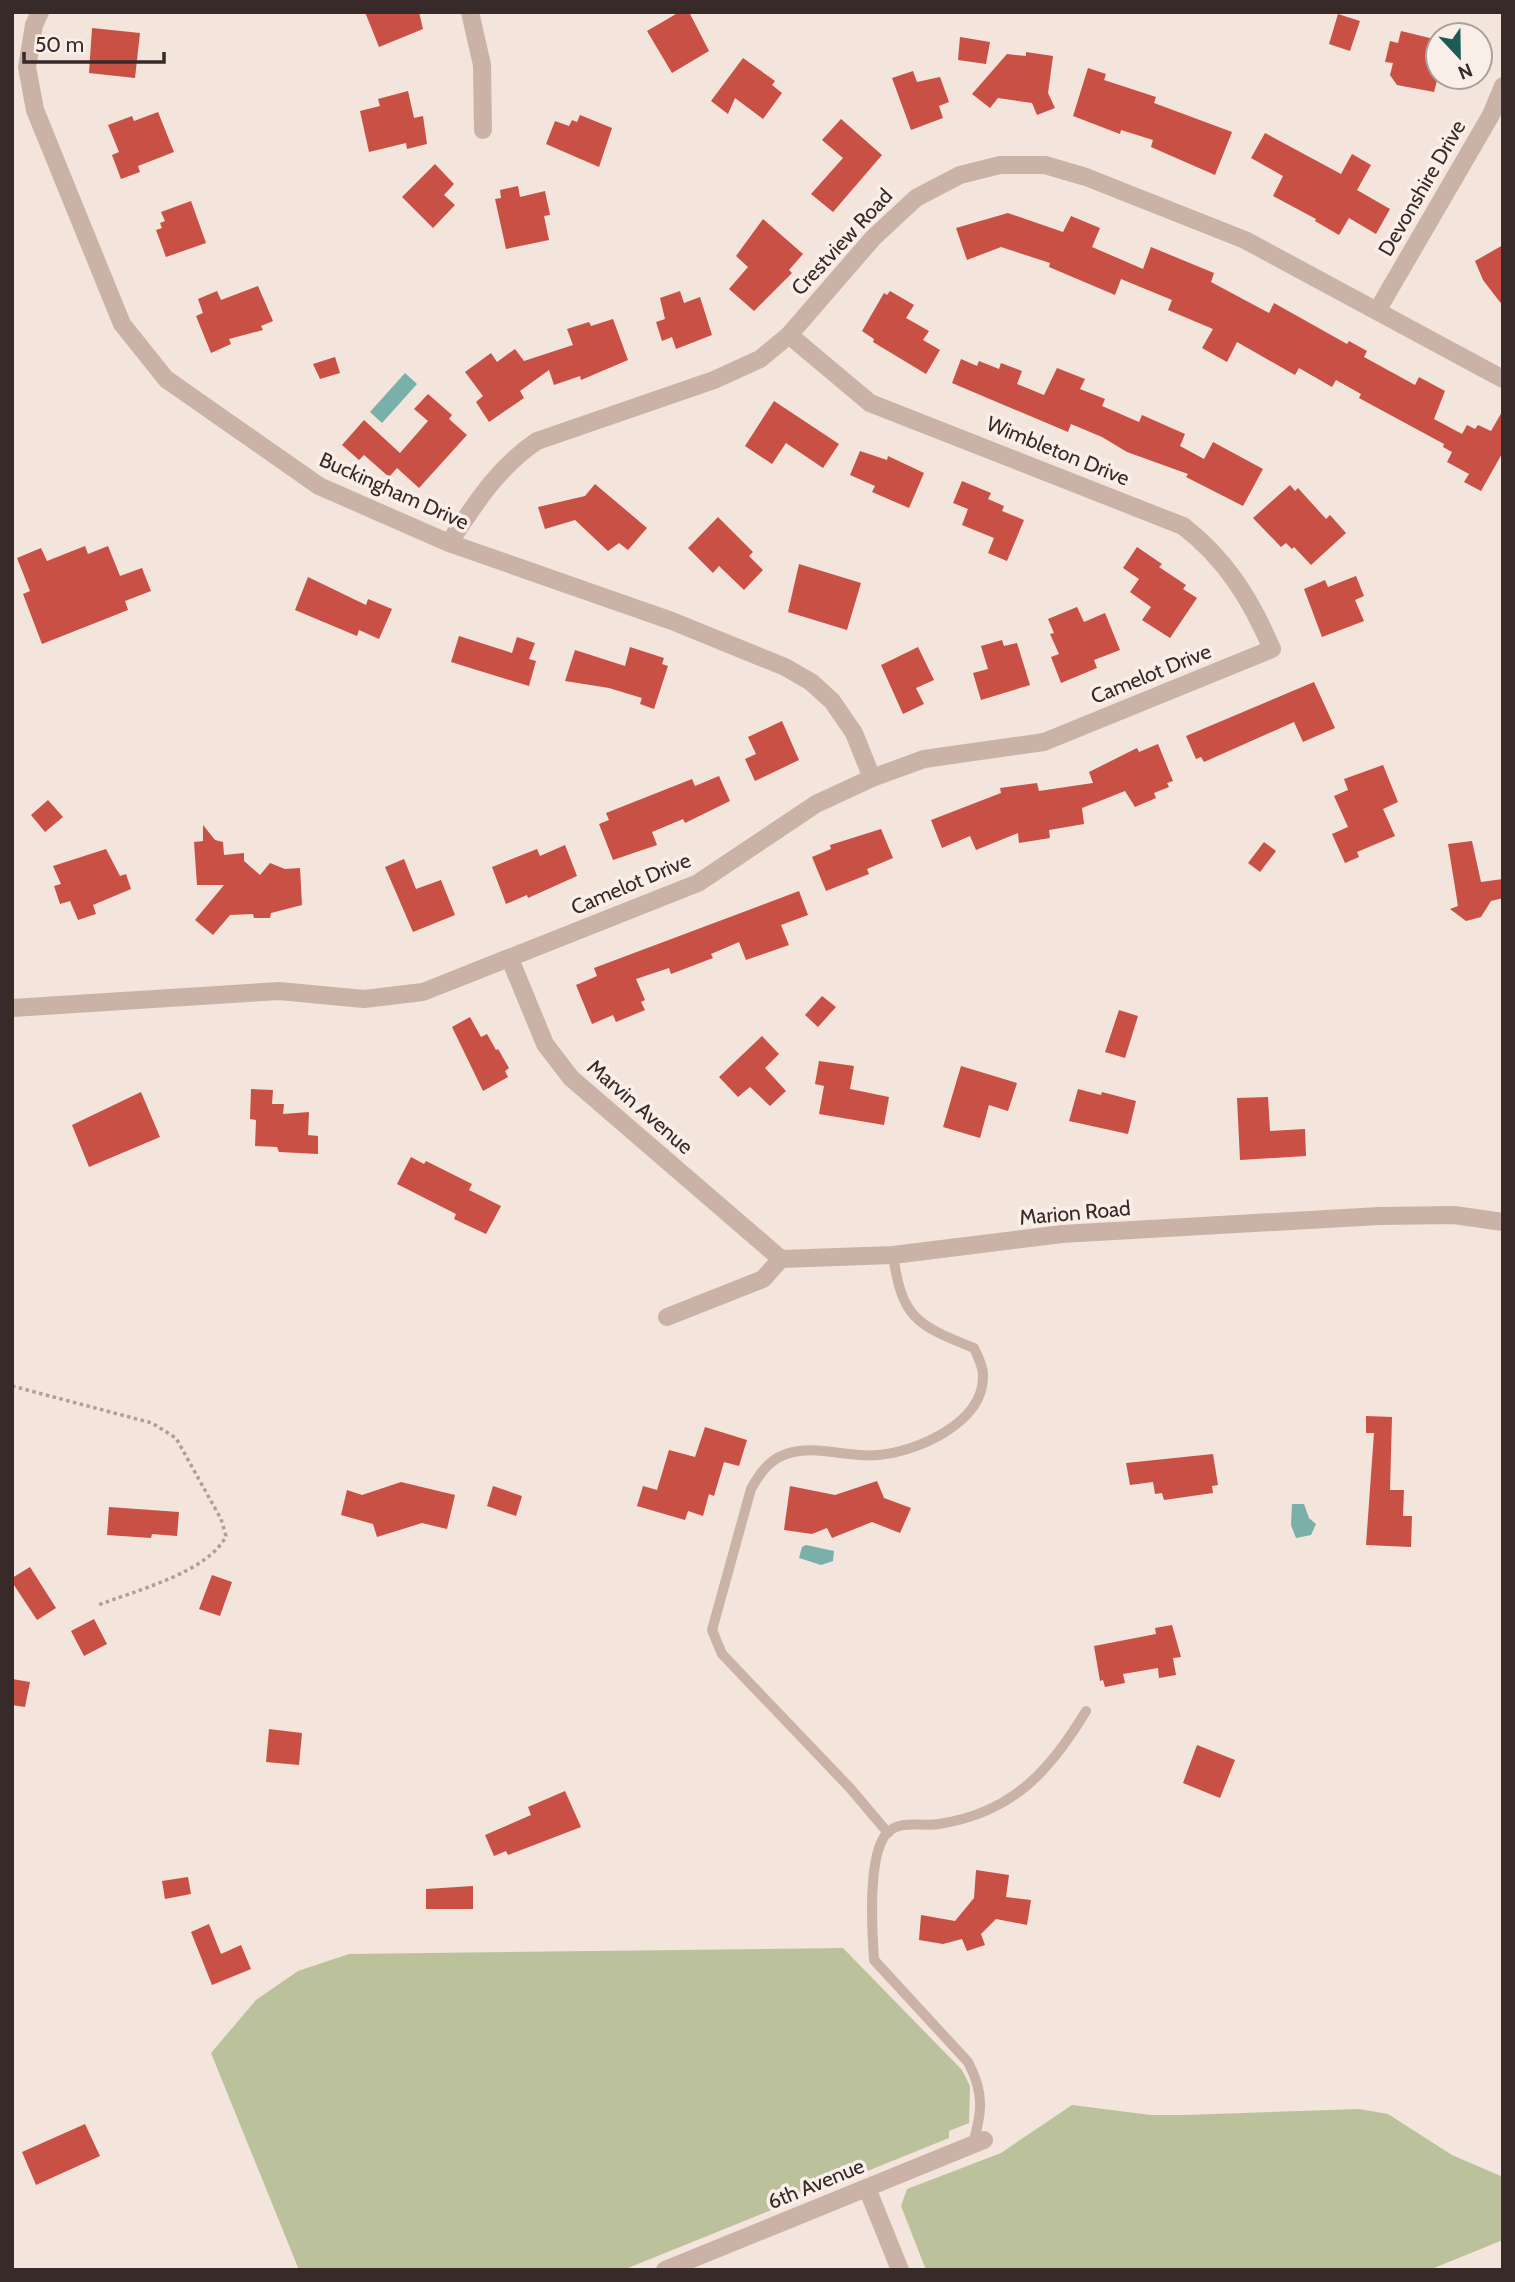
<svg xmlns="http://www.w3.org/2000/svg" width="1515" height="2282" font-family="Cabin,sans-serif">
	<rect width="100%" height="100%" fill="#f3e4dc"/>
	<path fill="#bbc29b" d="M843,1948L962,2070L970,2086L969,2123L949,2131V2138L623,2270H299L211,2053L256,2000L298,1971L349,1954Z
		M1072,2105L1151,2115H1185L1359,2109L1388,2114L1452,2155L1503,2177V2240L1429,2270H926L901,2206L907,2189L1001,2153Z"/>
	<path fill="#7ab0aa" d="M405,373L417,384L382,423L370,412Z
		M1292,1504H1304L1309,1518L1316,1524L1311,1535L1296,1538L1291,1525Z
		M806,1545L834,1551L833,1561L821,1565L799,1558L802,1547Z"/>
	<path fill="#c85044" d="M365,12H419L423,29L379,47Z
		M689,12L709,51L672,73L647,31L676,14Z
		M1338,14L1360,21L1350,51L1329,44Z
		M92,28L140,33L135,78L89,73Z
		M1401,31L1438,40V77L1434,92L1397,85L1390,75L1393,63L1385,62L1390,41L1398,43Z
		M960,37L990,42L986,64L958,60Z
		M1026,52L1053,56L1048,93L1055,108L1037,115L1032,103L998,98L990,108L972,94L1007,54L1026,56Z
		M743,58L775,81L772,85L782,93L763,119L735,98L728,114L711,101Z
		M1088,68L1106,74L1104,80L1156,97L1154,103L1232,132L1215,175L1151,147L1153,140L1121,130L1120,134L1073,116Z
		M913,71L917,82L940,77L949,102L939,106L943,118L911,130L892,78Z
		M408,91L414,118L423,116L427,144L407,149L406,143L369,152L360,111L380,106L378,99Z
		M158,112L174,152L138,166L140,172L121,179L112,155L119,152L108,125L132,116L134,121Z
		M580,115L612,128L599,167L546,144L555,121L569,126L572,120L577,122Z
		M841,119L882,155L833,212L811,194L843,158L822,140Z
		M1265,133L1341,174L1352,154L1371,165L1357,190L1390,209L1376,234L1349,218L1339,235L1315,221L1316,219L1273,196L1283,176L1251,158Z
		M435,164L454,184L444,195L455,205L433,228L402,197Z
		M518,186L520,197L545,191L550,215L544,216L549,240L506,249L495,199L501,198L500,190Z
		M191,201L206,243L166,257L156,230L162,228L160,223L165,221L161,212Z
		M1008,213L1063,232L1071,216L1100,228L1092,247L1143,269L1151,247L1214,273L1211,282L1269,313L1274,303L1347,344L1349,341L1367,351L1364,357L1415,385L1419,377L1445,391L1434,419L1462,434L1467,425L1475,429L1478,425L1491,431L1503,410V452L1481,491L1464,482L1469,474L1447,462L1452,452L1443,447L1444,444L1359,398L1361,394L1336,380L1332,387L1299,368L1295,375L1237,342L1227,362L1202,348L1213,329L1168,310L1172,300L1121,279L1115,295L1049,267L1050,263L1001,247L967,260L956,228Z
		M763,219L803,254L789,270L792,273L754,311L729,289L748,267L736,256Z
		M1503,245V306L1483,280L1475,261Z
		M258,286L273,321L261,326L263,330L229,339L231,344L211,353L196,316L203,313L198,299L217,291L221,300Z
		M680,291L684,303L700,297L712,335L676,349L672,337L662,341L656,322L665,319L660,298Z
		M890,291L914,305L906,318L929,331L923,340L940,350L926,374L873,342L874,339L862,331L884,293L887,295Z
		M613,319L628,360L581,380L580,376L554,385L549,370L520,391L524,398L489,422L476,402L483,396L465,372L491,353L497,362L515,349L524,361L573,345L567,329L589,322L591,326Z
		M335,357L340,373L320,379L313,364Z
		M961,359L977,366L979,361L999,369L1001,363L1022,371L1017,384L1044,395L1057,368L1085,379L1080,389L1105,399L1102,406L1139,422L1142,415L1185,434L1180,446L1204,459L1213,442L1263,469L1243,506L1186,477L1188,474L1127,452L1102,437L1071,424L1068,432L952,383Z
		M428,394L452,415L449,419L467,435L419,488L397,468L389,477L364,455L359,460L342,445L364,420L400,453L428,421L414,409Z
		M774,401L839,444L823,468L786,443L772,464L745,446Z
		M860,451L887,460L888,456L924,473L909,508L872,492L875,486L850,475Z
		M962,481L991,493L988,499L1004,506L1002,511L1024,520L1007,561L988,553L994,538L962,525L968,509L953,503Z
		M595,484L647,528L628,550L619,543L608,551L575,520L545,529L538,507L585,496Z
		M1290,485L1295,491L1298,488L1326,519L1330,515L1346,533L1311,565L1294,547L1292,549L1286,543L1281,547L1253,518Z
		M718,517L753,552L749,556L763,570L744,590L719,566L713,573L688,548Z
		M85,546L88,554L108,546L120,576L142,568L151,591L125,601L128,610L42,644L23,594L30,591L17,558L41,548L47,561Z
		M1137,547L1162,564L1159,567L1186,585L1183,589L1197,598L1170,638L1142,620L1151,607L1130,592L1139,579L1123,568Z
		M799,564L861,583L847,630L788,612Z
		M1356,576L1364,596L1355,600L1364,621L1322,637L1304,589L1325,580L1328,587Z
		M308,577L366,605L368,599L392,609L379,639L359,630L357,636L295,610Z
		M1077,607L1084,622L1105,613L1120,650L1094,660L1097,668L1061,683L1051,657L1059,654L1050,634L1054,633L1048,619Z
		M459,636L512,653L517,637L535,643L529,659L536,661L529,686L451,662Z
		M1002,640L1004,646L1017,643L1030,685L981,700L973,673L988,669L981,646Z
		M630,647L664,658L662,664L668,666L654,709L640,704L642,698L609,688L565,681L575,650L625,666Z
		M918,647L934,680L916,688L924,704L903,714L881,665Z
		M1314,682L1335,728L1303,742L1294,722L1204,762L1201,757L1196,759L1186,736Z
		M782,721L799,760L755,781L745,759L756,754L748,737Z
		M1158,744L1173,781L1167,783L1169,787L1154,793L1156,798L1135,807L1125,791L1082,808L1084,824L1049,830L1050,838L1019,843L1018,833L976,850L970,836L942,848L931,820L1001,793L1000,788L1037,783L1039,791L1093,783L1089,772L1137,748L1139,752Z
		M1383,765L1398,802L1383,809L1395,836L1357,852L1359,857L1345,863L1332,834L1348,827L1334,796L1348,790L1344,779Z
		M719,776L730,801L685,823L683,819L652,832L657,845L613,860L599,824L609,820L606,813L692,779L695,786Z
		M48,800L63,817L45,832L31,815Z
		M203,825L215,840L223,842L224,855L244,853V861L260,875L270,863L285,869L300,868L302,905L271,913L270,918H254L253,914L230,915L213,935L195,920L224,885H197L194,842L203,841Z
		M881,829L893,858L867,869L869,874L826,891L812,857L831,849L830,845Z
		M1472,841L1481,882L1503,879V898L1491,901L1481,917L1466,921L1450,909L1458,906L1448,844Z
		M1264,842L1276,851L1260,872L1248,863Z
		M565,845L577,876L528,898L527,895L506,904L492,867L537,849L540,856Z
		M106,849L120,876L126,874L131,889L93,905L96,914L78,920L70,901L60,904L54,886L61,884L53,866Z
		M404,859L416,889L441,880L455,915L413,932L385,867Z
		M799,891L808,915L781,925L789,945L746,960L739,942L711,954L713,958L671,974L669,968L636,979L645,1000L641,1002L645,1010L616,1022L613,1015L592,1024L576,985L597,976L594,968Z
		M822,996L836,1007L818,1027L805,1015Z
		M1119,1010L1138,1016L1125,1058L1105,1052Z
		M470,1017L481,1037L487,1034L496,1050L498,1049L509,1068L505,1071L508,1077L483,1091L452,1027Z
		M762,1036L779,1054L765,1068L786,1091L770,1106L750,1087L738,1097L719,1077Z
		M819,1061L854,1066L850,1089L889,1097L884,1125L819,1114L824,1086L815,1084Z
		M961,1066L1017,1083L1008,1111L989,1105L980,1138L943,1127Z
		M251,1089L273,1090L272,1104H284L283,1114L309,1112L308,1135L318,1136V1154L279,1152L277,1147L255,1146L256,1120L250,1119Z
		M1078,1089L1101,1095L1102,1092L1136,1101L1128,1134L1069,1121Z
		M141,1092L160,1137L89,1167L72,1125Z
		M1268,1097L1270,1131L1305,1129L1306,1156L1240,1160L1237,1098Z
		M411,1157L424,1164L426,1161L472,1184L469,1190L501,1206L486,1234L454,1219L456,1214L397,1184Z
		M1366,1416L1392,1417L1390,1490H1404L1403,1516H1412L1411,1547L1366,1545L1374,1433H1366Z
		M705,1427L747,1440L739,1466L724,1462L714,1496L709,1494L703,1516L688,1511L685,1520L637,1506L643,1486L657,1490L669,1450L695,1457Z
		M1213,1454L1218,1485L1212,1486L1213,1493L1164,1500L1162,1493L1155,1494L1153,1482L1130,1485L1126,1463Z
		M877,1481L884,1498L911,1508L900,1533L872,1522L832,1538L827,1528L812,1534L784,1530L790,1486L835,1495Z
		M401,1482L455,1495L447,1529L422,1523L377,1537L373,1524L341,1515L347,1490L362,1495Z
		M493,1486L522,1496L516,1516L487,1506Z
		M109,1507L179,1512L177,1536L152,1534L151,1538L107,1535Z
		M30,1567L56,1608L37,1620L12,1582V1578Z
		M212,1575L232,1582L220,1616L199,1609Z
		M94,1619L107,1644L84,1656L71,1631Z
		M1172,1625L1181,1657L1173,1658L1176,1675L1159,1678L1158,1668L1123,1674L1125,1683L1105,1687L1103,1680L1100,1681L1094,1646L1156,1634L1155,1628Z
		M12,1679L30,1682L25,1707L12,1705Z
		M269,1729L302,1733L299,1765L266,1762Z
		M1197,1745L1235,1760L1220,1798L1183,1783Z
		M565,1791L581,1827L508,1855L506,1851L494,1856L485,1835L531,1815L528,1807Z
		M976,1870L1009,1875L1006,1897L1031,1900L1027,1925L996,1919L981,1934L985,1945L967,1951L962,1939L943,1944L919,1940L921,1915L955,1921L974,1898Z
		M188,1877L191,1894L165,1899L162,1881Z
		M473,1886V1909H426V1889Z
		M209,1924L221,1954L241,1945L251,1969L212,1985L191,1932Z
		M85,2124L100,2156L36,2185L22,2152Z"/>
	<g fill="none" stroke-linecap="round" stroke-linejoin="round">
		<path stroke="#b79c92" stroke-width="3.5" stroke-dasharray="3.5 3.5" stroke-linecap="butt" d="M12,1386L152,1423L176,1438L221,1519L226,1536C208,1573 133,1591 96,1606"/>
		<path stroke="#cbb2a7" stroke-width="10" d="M888,1833L850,1788L722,1654L712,1630L751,1489C761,1471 771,1457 793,1452C821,1446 851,1458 878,1455C917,1452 982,1423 983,1378C984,1368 978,1357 974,1348C916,1325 902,1318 893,1255
			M972,2147C982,2113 985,2094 968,2062L874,1960C872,1931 867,1855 887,1833C901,1819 922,1827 939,1824C1012,1813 1050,1771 1086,1711"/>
		<path stroke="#cbb2a7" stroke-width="18" d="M40,12L34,25L27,67L35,110L122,324L166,379L319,486L449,543L672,621L785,667L811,682L832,701L854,733L872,778
			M470,12L482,65L483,130
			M1377,311L1491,115L1503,86
			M449,543C475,504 498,467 537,441L714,380L760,359L789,335L873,238L916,198L960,175L1000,165H1045L1086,177L1245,240L1503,379
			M510,959L545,1044L571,1078L781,1259
			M12,1008L279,991L364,999L423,992L698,883L816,804L872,778L924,759L1044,742L1272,649C1251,600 1226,559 1183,526L870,403L789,335
			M667,1317L763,1279L781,1259L893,1255L1062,1234L1379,1216L1454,1215L1503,1222
			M867,2188L900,2270
			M665,2270L984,2140"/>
	</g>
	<g text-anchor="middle" stroke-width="7" stroke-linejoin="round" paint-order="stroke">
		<g font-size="21" fill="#372a28" stroke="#faefe8">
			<text transform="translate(1422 188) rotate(-60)" y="7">Devonshire Drive</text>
			<text transform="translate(842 242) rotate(-47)" y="7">Crestview Road</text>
			<text transform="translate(1058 451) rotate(22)" y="7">Wimbleton Drive</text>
			<text transform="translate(394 491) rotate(24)" y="7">Buckingham Drive</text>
			<text transform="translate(1151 674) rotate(-22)" y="7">Camelot Drive</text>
			<text transform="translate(631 884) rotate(-23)" y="7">Camelot Drive</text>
			<text transform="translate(640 1107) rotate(41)" y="7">Marvin Avenue</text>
			<text transform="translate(1075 1213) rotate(-5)" y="7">Marion Road</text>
			<text transform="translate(816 2184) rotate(-22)" y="7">6th Avenue</text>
		</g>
	</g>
	<rect width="1515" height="2282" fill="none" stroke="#372a28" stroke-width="28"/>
	<g transform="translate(1459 56) rotate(158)"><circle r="33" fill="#faefe8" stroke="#aca09b" stroke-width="2"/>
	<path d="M0-5L12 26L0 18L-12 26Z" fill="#1c5a55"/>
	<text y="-10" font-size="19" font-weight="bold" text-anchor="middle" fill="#372a28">N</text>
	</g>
	<path d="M24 52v10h140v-10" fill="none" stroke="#372a28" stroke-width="3.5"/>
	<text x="35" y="52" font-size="21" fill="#372a28" stroke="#faefe8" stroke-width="5" paint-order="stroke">50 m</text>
</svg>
